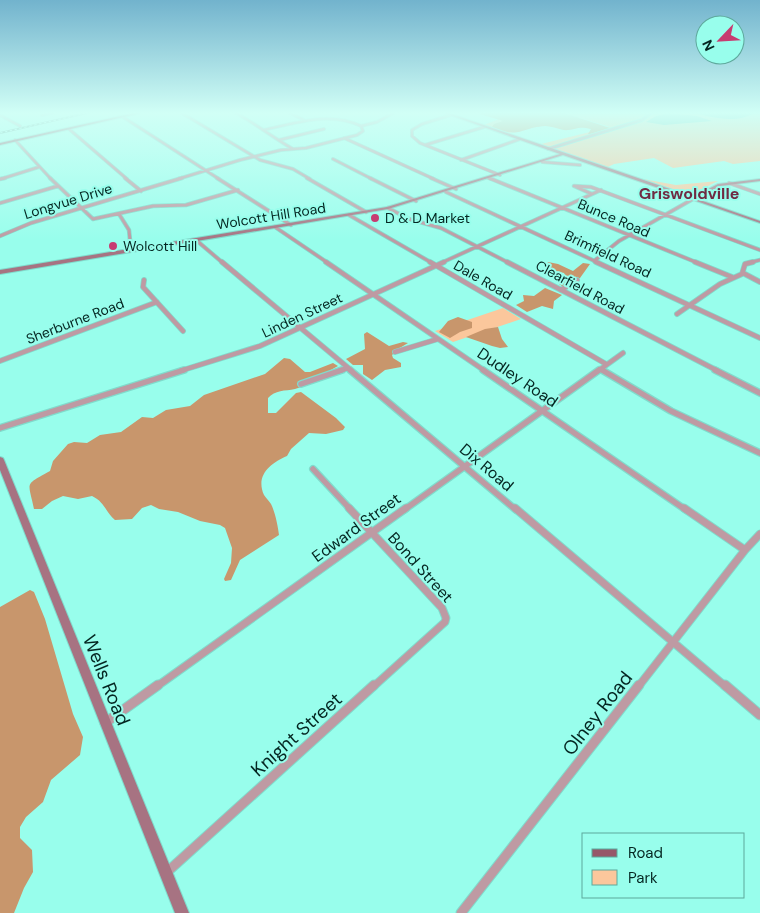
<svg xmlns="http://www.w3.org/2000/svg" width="760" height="913" font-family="'DM Sans',sans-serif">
	<rect width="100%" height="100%" fill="#98feec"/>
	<path fill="#fbc79c" d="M507,112H760V161L733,164L724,161L673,168L654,158L614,164L608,167L541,144L610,127L567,114L509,133L484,125L511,114Z
		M643,179L676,185L718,181L690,195Z
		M503,308L521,319L453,342L435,331Z"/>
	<path fill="#c8966c" d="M483,112H561L610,128L590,134H588L591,129C579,126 577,129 568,130C562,131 553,126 545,126C519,128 521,139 492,127L494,124L503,121L480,114Z
		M548,262L558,264L573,271L583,263L590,264L580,278L565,288L559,284L566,277L564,273L556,271L546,275L542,274L549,269L547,264Z
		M545,288L562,295L554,301L553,309L542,306L527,312L516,305L524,301L523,295L534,296Z
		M458,317L472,322V328L460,332L450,338L439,332L448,321Z
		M498,327L502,339L508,347L500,348L492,346L466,337L485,329Z
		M367,332L389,346L403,342L408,343L398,349L392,355L393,358L401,363V367L385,370L372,380L363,374V365H353L346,359L365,349L364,334Z
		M284,358L290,359L305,372H310L333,363L338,366C323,374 312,384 295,389C285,391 275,390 268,398V413H276L296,393L301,392L336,418L345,427L343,430L326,434L309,433L291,449L287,456C271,463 255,475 264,495C266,498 269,501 271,504C275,512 278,526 279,535L240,560L231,580L225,581L224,579L231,563L232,548L225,528L220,525L200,521L178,512L159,509L151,505L142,508L132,519L115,520C106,513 105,502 92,496L78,499L63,496L52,501L42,509H34C28,480 24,486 50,471L53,461L68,444L74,442L87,443L100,435L121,432L142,417L153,418L166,410L190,406L204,395L265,374Z
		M30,590L34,592L45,619L73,714L83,737L80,755L51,780L43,802L26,817L20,827V838L32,850L33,872L24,888L14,913H0V607Z"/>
	<path fill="#62b2a4" d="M691,112H756C735,125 712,117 691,112Z
		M668,113L697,116L712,121L664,125L646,122L656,116Z"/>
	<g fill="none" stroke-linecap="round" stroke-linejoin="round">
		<path stroke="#62b2a4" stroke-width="1" d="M675,112L692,113
			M660,113L663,112"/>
		<g stroke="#80dbcc" stroke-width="4">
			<path id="street-far5" d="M180,112L260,160L293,169L310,179
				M234,112C255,123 272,137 293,149
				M288,112L304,120
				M0,115L20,126
				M42,115L55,112
				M451,115L422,124L412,130V136L420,143L500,175
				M123,117L219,179
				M361,126L377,122L395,112
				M69,129L127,179
				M263,130C297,123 328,111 361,126
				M344,138L434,179
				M15,140L51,179
				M279,140L324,129
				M425,145L484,127
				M548,149L642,120L652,112
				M333,159L372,179
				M461,160L520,139
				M542,162L580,165
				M489,178L491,179
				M1,179L39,167
				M178,179L240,160L281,150L306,148L357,135L363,131L361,126"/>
		</g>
		<g stroke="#80dbcc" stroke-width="4.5">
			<path id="street-far4" d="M50,178L93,219L153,206L186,205L238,190
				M125,178L141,191
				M217,178L291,225
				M307,178L366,212
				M370,178L416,201
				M431,178L456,189
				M489,178L698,263
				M0,179L5,178
				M729,183L760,194
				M446,192L599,263
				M592,194L574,186L591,187L760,250
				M0,203L58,186
				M388,208L409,219L441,228L509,263
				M119,214L129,230L131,250
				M349,215L432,263
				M275,227L328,263
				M0,236L31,223L182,178
				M196,240L223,263
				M594,261L619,241L693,199
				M441,263L601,190
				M748,263L760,260"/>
		</g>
		<g stroke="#80dbcc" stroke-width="6">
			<path id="street-far3" d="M222,262L352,371
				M326,262L485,371
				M430,262L606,364
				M507,262L718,371
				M596,262L760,338
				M695,262L732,277
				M743,273L760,282
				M144,280L143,287L183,331
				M561,290L577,280
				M677,314L720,284L742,274L745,264L753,262
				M395,352L438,339
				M0,361L157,302
				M600,369L604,371
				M180,371L260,346L444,262
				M339,371L348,368
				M598,371L623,353"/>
		</g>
		<g stroke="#80dbcc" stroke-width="8">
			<path id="street-far2" d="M350,370L516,510
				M483,370L686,510
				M602,370L671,411L760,453
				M715,370L760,393
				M301,384L342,370
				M0,428L184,370
				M313,469L351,510
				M404,510L599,370"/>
		</g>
		<g stroke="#80dbcc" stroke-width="9">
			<path id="street-far1" d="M349,508L442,608L446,618L445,622L373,687
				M515,508L726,687
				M684,508L745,550
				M156,687L406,508
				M638,687L745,550L760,534"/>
		</g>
		<g stroke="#80dbcc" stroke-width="11">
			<path id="street" d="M725,685L760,715
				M105,723L158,685
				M166,873L374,685
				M461,913L639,685"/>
		</g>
		<g stroke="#80dbcc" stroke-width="2">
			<path id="secondary" d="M446,112L693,197L718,184L760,179V181L720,186L697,199L760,221V223L563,155L388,209L0,274V270L387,207L560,154L441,112Z
				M0,457L3,458L4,460L189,913H175L0,470Z"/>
		</g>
		<g stroke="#80dbcc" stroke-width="2">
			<path id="primary" d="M138,112H146L0,145V143Z"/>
		</g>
		<use href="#street-far5" stroke="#be9aa3" stroke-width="2.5"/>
		<use href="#street-far4" stroke="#be9aa3" stroke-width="3"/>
		<use href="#street-far3" stroke="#be9aa3" stroke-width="4.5"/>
		<use href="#street-far2" stroke="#be9aa3" stroke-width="5.5"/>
		<use href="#street-far1" stroke="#be9aa3" stroke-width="7"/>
		<use href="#street" stroke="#be9aa3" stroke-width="9"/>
		<use href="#secondary" fill="#a77382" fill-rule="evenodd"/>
		<use href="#primary" fill="#96586a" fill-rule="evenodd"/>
		<g stroke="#50968a" stroke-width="2">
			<path id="rail" d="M0,133L91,112"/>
		</g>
		<use href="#rail" stroke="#98feec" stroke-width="1" stroke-dasharray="2.5" stroke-linecap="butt"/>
	</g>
	<linearGradient id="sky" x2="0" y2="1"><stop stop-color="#72b3cd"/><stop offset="0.47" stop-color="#d1fff6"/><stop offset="1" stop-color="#d1fff6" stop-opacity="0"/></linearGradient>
	<rect width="760" height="240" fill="url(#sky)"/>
	<g fill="#c73c71" stroke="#98feec" stroke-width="2">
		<circle cx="375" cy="218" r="5"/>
		<circle cx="113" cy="246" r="5"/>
	</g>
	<g text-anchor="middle" stroke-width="4" stroke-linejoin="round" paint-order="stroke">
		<g font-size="14" fill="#042621" stroke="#98feec">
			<text transform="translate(68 201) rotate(-17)" y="5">Longvue Drive</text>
			<text transform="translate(271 216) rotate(-9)" y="5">Wolcott Hill Road</text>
			<text transform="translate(614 218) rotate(23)" y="5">Bunce Road</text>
			<text transform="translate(608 254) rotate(25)" y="5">Brimfield Road</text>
			<text transform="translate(483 280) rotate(30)" y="5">Dale Road</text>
			<text transform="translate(580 287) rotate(28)" y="5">Clearfield Road</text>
			<text transform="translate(302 315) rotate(-25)" y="5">Linden Street</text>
			<text transform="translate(75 321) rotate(-21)" y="5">Sherburne Road</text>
		</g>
		<g font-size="14" fill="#042621" stroke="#98feec" text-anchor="start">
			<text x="385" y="223">D &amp; D Market</text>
			<text x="123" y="251">Wolcott Hill</text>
		</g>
		<g font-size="16" font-weight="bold" fill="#6f2b43" stroke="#98feec">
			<text x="689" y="199">Griswoldville</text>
		</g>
		<g font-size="16" fill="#042621" stroke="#98feec">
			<text transform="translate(518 377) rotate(34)" y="6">Dudley Road</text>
			<text transform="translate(487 467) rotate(40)" y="6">Dix Road</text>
			<text transform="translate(356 527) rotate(-36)" y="6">Edward Street</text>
			<text transform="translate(421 567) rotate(48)" y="6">Bond Street</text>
		</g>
		<g font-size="19" fill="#042621" stroke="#98feec">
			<text transform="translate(107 680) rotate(68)" y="7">Wells Road</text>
			<text transform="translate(597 713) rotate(-52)" y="7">Olney Road</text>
			<text transform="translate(296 734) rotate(-42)" y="7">Knight Street</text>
		</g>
	</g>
	<rect x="582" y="833" width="162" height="65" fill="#98feec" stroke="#5da89b"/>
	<rect x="592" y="849" width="25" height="8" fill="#96586a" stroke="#5da89b"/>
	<text x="628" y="858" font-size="15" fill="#042621">Road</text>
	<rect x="592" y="870" width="25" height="15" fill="#fbc79c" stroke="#5da89b"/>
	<text x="628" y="883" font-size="15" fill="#042621">Park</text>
	<g transform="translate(720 40) rotate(245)"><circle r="24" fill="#98feec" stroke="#5da89b"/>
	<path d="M0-4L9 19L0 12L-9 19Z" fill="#c73c71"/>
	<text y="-8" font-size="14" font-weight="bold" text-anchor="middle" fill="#042621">N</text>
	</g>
</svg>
